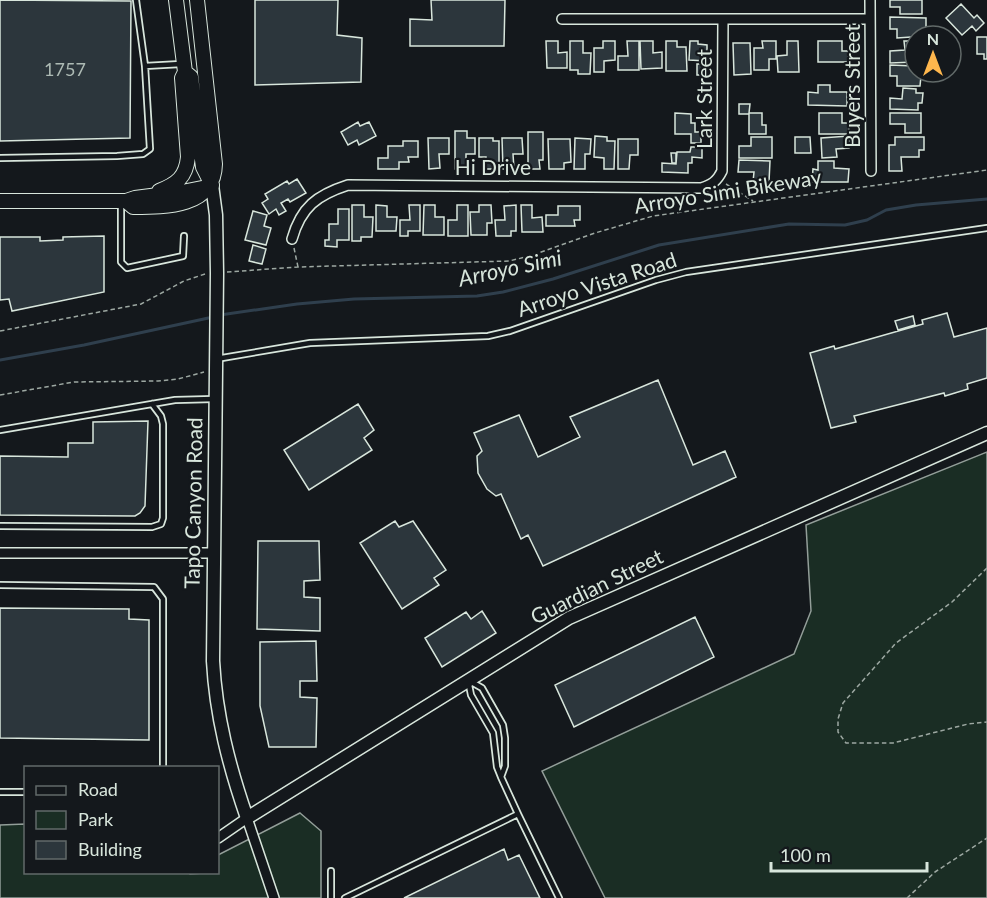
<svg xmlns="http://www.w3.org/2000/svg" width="987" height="898" font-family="Lato,sans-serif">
	<rect width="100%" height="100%" fill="#14181c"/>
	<path fill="#1a2d24" stroke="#939e99" stroke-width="1.5" d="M987,452V898H605L542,771L794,654L811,611L806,525Z
		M300,813L321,831V898H0V825L25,824L26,872H188L190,874L218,872V855Z"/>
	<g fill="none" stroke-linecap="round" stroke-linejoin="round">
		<path stroke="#2f3f4d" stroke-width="3" d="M220,315L297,304L354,299L477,296L503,292L553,279L659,245L789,224L845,225L867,220L886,210L916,205L987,199
			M0,360L84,345L213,317"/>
	</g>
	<path fill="#2c363c" stroke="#d8e6dc" stroke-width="1.5" d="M0,0L131,1L130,138L0,141Z
		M255,0H338L337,35L362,38L361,82L255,85Z
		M431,0H505L504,46H410V19L432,20Z
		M890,0H922V14H900V7H890Z
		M961,4L974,18L977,15L984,23L976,31L972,26L962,35L946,18Z
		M890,17L926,18V36L897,38V29H890Z
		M977,37H987V59H984V54H977Z
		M546,41H558V53L567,52V68H547Z
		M570,41H583V53H591L590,74H578V70H570Z
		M603,41H615V60L604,61V72H594V48H603Z
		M627,41H639V70H618V56H628Z
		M640,41H653V53L662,52V68L641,69Z
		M666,41H677V47H686L687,71H666Z
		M690,41H698V44L707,45V61L689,60Z
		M762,41H776V59H769V70H754V48H763Z
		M787,41H798L799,72H778L777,56L787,55Z
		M818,41H842V51H848V62H818Z
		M904,41H915V62L890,63V51L905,50Z
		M733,43H750L751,74L734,75Z
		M697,64H707L708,75H697Z
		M890,65L915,66V72H926V76H921L920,86H897V76H890Z
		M818,85H830V92H847V106L808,105V92L818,93Z
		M903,88L916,89V93H923L922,103H918V110L890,109V98L902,99Z
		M739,104H750L749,113H762V125H766V134H749V114H739Z
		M675,113L691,114V123H695V132H701V143H691V134H675Z
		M819,113H842V123H849V134H819Z
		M890,113H921V133H905V124H890Z
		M358,122L360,126L369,122L376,136L359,145L357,140L348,145L341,132Z
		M455,131H467V138H475V154H466V169H455Z
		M528,132H543V160H539L540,169H528Z
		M595,136L607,137V141H615L614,169H604V158L594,157Z
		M849,136V148L836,149L837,157L822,158L821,138Z
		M751,137H772V158H739V146H751Z
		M795,137H810L811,153H795Z
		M895,137H924V150H919V157H901L902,171H889V145H895Z
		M428,138H449V154H439L440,168L429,169Z
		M479,138H493V141H499V169H486V157H479Z
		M502,138H522L523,154H513L514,169H503Z
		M575,138L591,139L590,154H585V169H574Z
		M548,139H570L571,162L564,163V169H549Z
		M618,139H638V155H630L629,169H618Z
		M403,141H418V157H408L409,162H399V169H378V158H388V146H403Z
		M691,147H702V158L692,157V163H688V173L662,172V163L676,164L677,152H690Z
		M671,153H676V163H672Z
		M739,160L770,161L769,182H753L754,172H738Z
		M818,161H834V168L849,169L848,182H812L813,169L818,170Z
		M297,179L306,193L290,202L288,199L281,203L286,211L279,215L276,209L269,214L262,203L268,199L265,194L287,181L289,184Z
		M352,205H364V217H373L372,237H361V241H352Z
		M376,205L387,206V217H397L396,231H376Z
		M409,205H420V231H408V236H400V220H410Z
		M424,205H435V217H444V235H423Z
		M457,205H468V236H448V220H457Z
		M479,205H491L492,223H487V235H471L470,212H479Z
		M516,205V231H511V236H496L495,220H505L504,206Z
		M521,205H532V218L542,217L543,232H522Z
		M558,206H580V220H574L575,226H546V215H558Z
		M338,209H349V240H337V247L325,246V240H329V224H338Z
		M253,211L267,215L264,226L271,228L266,245L245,240Z
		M104,236V292L12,311L9,299L0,300V237H40V241L63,240V237Z
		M253,245L266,249L262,264L249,261Z
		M947,313L954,337L987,328V378L967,384L968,389L945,396L944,393L854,416L856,422L831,428L810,353L834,346L835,349L923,324L922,320Z
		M913,316L915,325L898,330L895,321Z
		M658,380L693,465L725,451L736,477L543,566L528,535L521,539L501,494L496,496L487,489L478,473L477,456L482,451L474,433L519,415L538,457L580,437L570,417Z
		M358,404L374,430L364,438L372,450L309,490L284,450Z
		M148,421L145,506L140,513L135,516L0,515V456L68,457V443H93V422Z
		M395,521L399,527L413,521L446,570L434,578L439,585L402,609L360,543Z
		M258,541H319L320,580L304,581V597L320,598V631L257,629Z
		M0,608L129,609V619L149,620V740L0,738Z
		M482,611L496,633L442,667L425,638L466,612L471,619Z
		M695,617L714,657L574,727L555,685Z
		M316,641L317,681H300V697L317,698L316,747H269L260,706V642Z
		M504,849L508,860L519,855L540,898H404Z"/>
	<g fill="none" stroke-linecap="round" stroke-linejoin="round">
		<g stroke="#d8e6dc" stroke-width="8">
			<path id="service" d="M145,66L181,64
				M0,158L117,156L143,154L150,149L145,66L136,0
				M121,204V262L127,268L183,256L184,236
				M216,359L310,343L488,336L510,331L656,280L686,272L987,228
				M0,430L175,400L214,399
				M0,526L152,527L161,524L163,518V424L161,416L152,404
				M0,585L154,587L163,599V768
				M468,680L482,688L503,725L505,738V766L501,777L497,767L493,733L471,695Z
				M0,792H26
				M518,814L559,898
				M331,871V898
				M345,898L518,814L501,777"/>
		</g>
		<g stroke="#d8e6dc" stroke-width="12">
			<path id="minor" d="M870,0L871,171
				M562,19H870
				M292,239C301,207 317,195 348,185L701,188C712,185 717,181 722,171L723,19
				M0,553H214
				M218,838L247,818L274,898"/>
		</g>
		<g stroke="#d8e6dc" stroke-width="15">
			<path id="tertiary" d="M212,185L216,215L217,273L213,661C216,716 229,766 247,818L569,618L987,433"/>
		</g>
		<g stroke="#d8e6dc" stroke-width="16">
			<path id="secondary" d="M176,0L185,72L191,77L203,167L212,185
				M159,191C177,184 186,177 188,157L182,78L185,72
				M0,201H126L135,198L182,192L207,187
				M126,201L133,207C167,207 214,207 215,164L197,0"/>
		</g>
		<path stroke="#9da8a2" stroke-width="1.5" stroke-dasharray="4.5 3" stroke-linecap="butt" d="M726,184L753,201
			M294,248L298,267
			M227,272L298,267L509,261L530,256L595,233L653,216L987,170
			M0,331L141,304L184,281L205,274
			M0,395L74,382L158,381L178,379L204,372
			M987,568L952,602L896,643L843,703L838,719V732L846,743H893L968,724L987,722
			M907,898L935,872L987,838"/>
		<use href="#service" stroke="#14181c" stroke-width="4.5"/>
		<use href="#minor" stroke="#14181c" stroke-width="9"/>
		<use href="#tertiary" stroke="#14181c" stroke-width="12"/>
		<use href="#secondary" stroke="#14181c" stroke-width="14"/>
	</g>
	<g text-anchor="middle" stroke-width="4.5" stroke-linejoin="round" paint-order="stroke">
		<g font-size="18" fill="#adbab4">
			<text x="65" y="76">1757</text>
		</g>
		<g font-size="21" fill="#d8e6dc" stroke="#14181c">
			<text transform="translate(853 86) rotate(-90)" y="7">Buyers Street</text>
			<text transform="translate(705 99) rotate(-90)" y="7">Lark Street</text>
			<text x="493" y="175">Hi Drive</text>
			<text transform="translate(728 192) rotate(-9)" y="7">Arroyo Simi Bikeway</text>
			<text transform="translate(597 285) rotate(-18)" y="7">Arroyo Vista Road</text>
			<text transform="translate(194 503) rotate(-89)" y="7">Tapo Canyon Road</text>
			<text transform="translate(597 587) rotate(-26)" y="7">Guardian Street</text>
		</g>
		<g font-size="22" font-style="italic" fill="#d8e6dc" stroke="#14181c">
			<text transform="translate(510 268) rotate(-12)" y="8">Arroyo Simi</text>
		</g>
	</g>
	<rect x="24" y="766" width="195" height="108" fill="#14181c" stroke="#626a69" stroke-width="1.5"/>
	<rect x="36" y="786" width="30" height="9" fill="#14181c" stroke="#626a69" stroke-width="1.5"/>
	<text x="78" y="796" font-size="18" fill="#d8e6dc">Road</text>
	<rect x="36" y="811" width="30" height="18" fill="#1a2d24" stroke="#626a69" stroke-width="1.5"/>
	<text x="78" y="826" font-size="18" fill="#d8e6dc">Park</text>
	<rect x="36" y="841" width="30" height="18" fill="#2c363c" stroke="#626a69" stroke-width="1.5"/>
	<text x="78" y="856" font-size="18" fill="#d8e6dc">Building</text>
	<g transform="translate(933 54)"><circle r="28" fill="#14181c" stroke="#626a69" stroke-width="1.5"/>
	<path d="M0-4.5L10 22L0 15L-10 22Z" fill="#ffb74d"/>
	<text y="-9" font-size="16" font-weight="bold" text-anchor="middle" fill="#d8e6dc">N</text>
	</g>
	<path d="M771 862v9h156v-9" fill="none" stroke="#d8e6dc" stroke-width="3"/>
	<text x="780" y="862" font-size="18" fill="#d8e6dc" stroke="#14181c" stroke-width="4.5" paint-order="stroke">100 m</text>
</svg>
